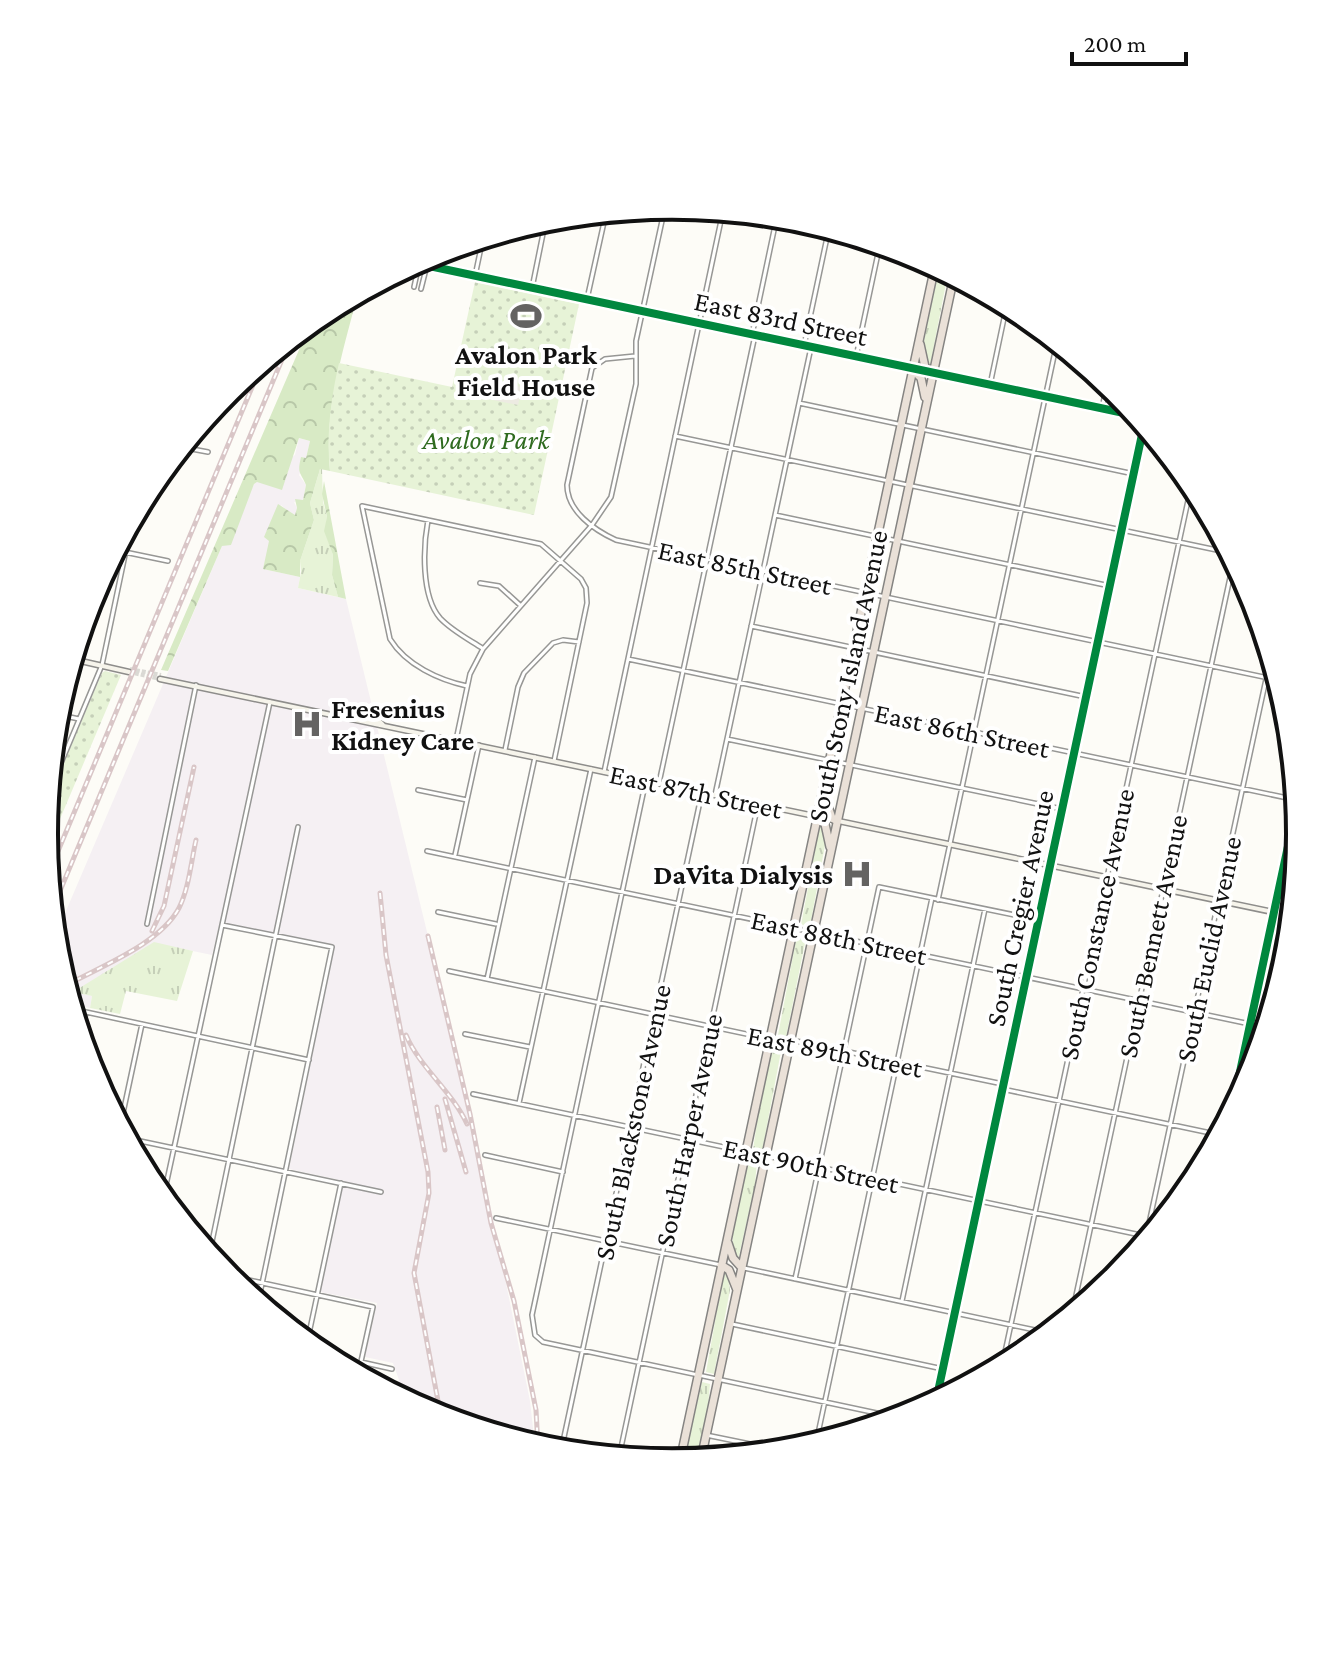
<svg xmlns="http://www.w3.org/2000/svg" width="1344" height="1668" font-family="'Crimson Pro',serif">
	<defs>
		<pattern id="grass-tufts" width="24" height="20" patternUnits="userSpaceOnUse" patternTransform="scale(2)"><rect width="24" height="20" fill="#e7f3d7"/><path d="M3 7l-1-3M5 7V3M7 7l1-3M15 17l-1-3M17 17v-4M19 17l1-3" fill="none" stroke="#c5cfb8"/></pattern>
		<pattern id="forest-crowns" width="20" height="18" patternUnits="userSpaceOnUse" patternTransform="scale(2)"><rect width="20" height="18" fill="#d8eac5"/><path d="M2 6a3 3 0 1 1 6 0M12 15a3 3 0 1 1 6 0" fill="none" stroke="#b8c8a8"/></pattern>
		<pattern id="park-dots" width="8" height="8" patternUnits="userSpaceOnUse" patternTransform="scale(2)"><rect width="8" height="8" fill="#e7f3d7"/><path d="M2 2h.1M6 6h.1" fill="none" stroke="#c5cfb8" stroke-width="1.8" stroke-linecap="round"/></pattern>
	</defs>
	<rect width="100%" height="100%" fill="#fdfcf7"/>
	<path fill="#f5f0f3" d="M299,438L310,441L306,458L299,475L306,485L303,500L294,502L297,508L295,515L291,514L281,505L263,569L300,577L298,588L346,599L473,1121L530,1401L535,1446L431,1414L396,1395L399,1380L393,1363L365,1357L377,1303L320,1292L344,1181L289,1169L334,948L219,926L212,955L154,943L75,992L92,996L90,1008L70,1004L56,956L54,939L222,546L227,544L254,484L295,455Z"/>
	<path fill="url(#grass-tufts)" d="M939,268L948,273L930,366H927L924,341Z
		M320,469H322L323,502L327,517L326,534L333,555L332,575L338,597L298,588L301,572L300,561L314,520L310,503Z
		M820,824L824,825L826,840L810,926L801,925Z
		M797,935L806,938L786,1037L778,1035Z
		M154,942L193,951L177,1001L126,991L120,1014L90,1008L92,996L73,992Z
		M774,1044L782,1046L762,1152L753,1150L759,1108Z
		M748,1158L757,1160L755,1185L738,1260L735,1259C727,1227 741,1190 748,1158Z
		M724,1272H727L730,1290L714,1374L706,1372Z
		M702,1382L710,1384L708,1406L696,1460L684,1461Z"/>
	<path fill="url(#forest-crowns)" d="M358,293C343,352 324,409 330,471L320,469L310,503L314,520L300,561V577L263,569L269,541L264,537L278,504L295,515L297,508L295,499L303,500L306,485C300,471 297,474 301,457L306,458L310,441L299,438L282,490L257,482L254,484L231,545L222,546L168,671L161,670L311,322L323,312Z
		M324,481L346,599L338,597L332,575L333,555L324,531L327,517L322,494Z"/>
	<path fill="url(#park-dots)" d="M475,282L579,304L534,515L330,471C326,435 331,398 339,363L452,387Z
		M105,671L121,675L46,852L44,834L47,803L102,673Z
		M1278,919L1291,922C1286,974 1265,1051 1240,1097Z"/>
	<path fill="#edebe2" d="M487,380L522,387L518,405L483,398Z"/>
	<g fill="none" stroke-linecap="round" stroke-linejoin="round">
		<path stroke="#dad9d4" stroke-width="4" stroke-dasharray="4 2" stroke-linecap="butt" d="M130,669L161,675
			M129,672L160,679"/>
		<g stroke="#979795" stroke-width="6">
			<path id="street" d="M717,210L894,248
				M475,276L483,238
				M414,287L419,264
				M532,288L546,219
				M421,289L427,265
				M587,299L606,213
				M635,356L605,359L592,368L567,485C567,511 594,530 616,540L1278,680
				M856,357L880,244
				M990,385L1007,304
				M223,396L230,398
				M799,403L1134,474
				M1102,409L1107,383
				M675,436L1231,553
				M181,447L208,452
				M775,515L1110,586
				M428,520C423,547 421,596 440,618C451,630 468,639 482,648
				M115,550L168,561
				M480,583L499,586L520,605
				M751,626L1086,697
				M628,659L1297,800
				M467,686C439,680 406,665 390,639L362,506L541,544L581,579L586,588L587,603L554,761
				M56,714L79,719
				M727,739L1062,809
				M456,740L470,674L483,649L592,525L611,497L636,384V341L665,207
				M505,750L518,687L524,673L553,643L563,640L579,642
				M604,772L723,211
				M646,780L532,1315L535,1335L543,1342L900,1418
				M659,783L754,340L753,330L777,216
				M418,790L467,800
				M48,794L102,665L133,517
				M715,795L810,352L805,341L829,228
				M427,851L1250,1024
				M455,855L479,745
				M938,900L1057,342
				M438,912L496,924
				M147,924L196,685
				M222,925L332,947L258,1303
				M449,971L770,1039L791,1040L998,1083L1007,1090L1220,1135
				M487,979L535,757
				M72,1009L309,1060
				M465,1034L530,1047
				M81,1038L86,1012
				M473,1094L1150,1237
				M519,1103L591,769
				M120,1127L142,1024
				M126,1138L381,1192
				M485,1155L563,1172
				M163,1199L270,702
				M496,1218L721,1265
				M1145,1242L1271,656
				M209,1256L298,827
				M744,1268L1049,1333
				M226,1275L373,1307L358,1375
				M795,1279L879,887L1039,920
				M902,1301L985,909
				M1072,1314L1234,559
				M732,1324L943,1369
				M307,1343L341,1183
				M361,1362L392,1369
				M1002,1366L1192,482
				M936,1401L1144,425
				M706,1435L784,1451
				M816,1443L932,898
				M561,1451L702,792
				M619,1457L758,804"/>
		</g>
		<g stroke="#8e8d8b" stroke-width="7">
			<path id="secondary" d="M415,263L1138,416
				M72,659L129,672
				M160,679L1292,916
				M359,719L379,721L383,725
				M1231,1114L1297,804"/>
		</g>
		<g stroke="#858482" stroke-width="10">
			<path id="highway" d="M920,344L925,367L933,373
				M912,369L921,378L925,397
				M824,795L832,818L837,821
				M818,817L825,824L830,847
				M728,1243L733,1258L742,1268
				M721,1265L729,1270L737,1290
				M701,1459L954,276
				M680,1461L935,266"/>
		</g>
		<use href="#street" stroke="#fffffe" stroke-width="3"/>
		<use href="#secondary" stroke="#f6f4eb" stroke-width="4"/>
		<use href="#highway" stroke="#eae1d8" stroke-width="7"/>
		<g stroke="#d9c6c7" stroke-width="5">
			<path id="rail" d="M48,875L263,361
				M380,893L386,955L428,1172L429,1193L414,1273L441,1417
				M52,910L291,338
				M152,931L164,906L194,767
				M428,936L470,1114L491,1223L514,1301L536,1410L538,1447
				M65,986C99,967 160,944 179,908C189,888 191,862 196,840
				M406,1035C420,1068 452,1091 467,1124
				M445,1099L466,1172
				M437,1107L445,1150
				M482,1429V1427
				M511,1433L512,1439"/>
		</g>
		<use href="#rail" stroke="#fff" stroke-width="2" stroke-dasharray="6" stroke-linecap="butt"/>
		<g stroke="#fff" stroke-width="13">
			<path id="cycleway" d="M415,263L1138,416
				M1231,1114L1297,804
				M936,1401L1144,425"/>
		</g>
		<use href="#cycleway" stroke="#00873e" stroke-width="8"/>
	</g>
	<defs>
		<g id="stadium-bare" transform="scale(2.4)"><path d="M0-5a6.5 5 0 1 0 0 10a6.5 5 0 1 0 0-10ZM-3.5-1.8h7v3.6h-7Z" fill="#646362" stroke="#fff" stroke-width="2.5" paint-order="stroke"/></g>
		<g id="hospital-bare" transform="scale(2.4)"><path d="M-5-5h3v3.5h4V-5h3V5h-3V1.5h-4V5h-3Z" fill="#646362" stroke="#fff" stroke-width="2.5" paint-order="stroke"/></g>
	</defs>
	<g fill-rule="evenodd">
		<use href="#stadium-bare" x="526" y="316"/>
		<use href="#hospital-bare" x="307" y="724"/>
		<use href="#hospital-bare" x="857" y="874"/>
	</g>
	<g text-anchor="middle" stroke-width="8" stroke-linejoin="round" paint-order="stroke">
		<g font-size="28" fill="#111" stroke="#fff">
			<text transform="translate(781 318) rotate(12)" y="10">East 83rd Street</text>
			<text transform="translate(745 567) rotate(12)" y="10">East 85th Street</text>
			<text transform="translate(847 676) rotate(-78)" y="10">South Stony Island Avenue</text>
			<text transform="translate(962 730) rotate(12)" y="10">East 86th Street</text>
			<text transform="translate(696 791) rotate(12)" y="10">East 87th Street</text>
			<text transform="translate(1019 908) rotate(-78)" y="10">South Cregier Avenue</text>
			<text transform="translate(1096 924) rotate(-78)" y="10">South Constance Avenue</text>
			<text transform="translate(1152 936) rotate(-78)" y="10">South Bennett Avenue</text>
			<text transform="translate(839 937) rotate(12)" y="10">East 88th Street</text>
			<text transform="translate(1208 949) rotate(-78)" y="10">South Euclid Avenue</text>
			<text transform="translate(835 1051) rotate(11)" y="10">East 89th Street</text>
			<text transform="translate(632 1122) rotate(-78)" y="10">South Blackstone Avenue</text>
			<text transform="translate(688 1130) rotate(-78)" y="10">South Harper Avenue</text>
			<text transform="translate(811 1165) rotate(12)" y="10">East 90th Street</text>
		</g>
		<g font-size="28" font-weight="bold" fill="#111" stroke="#fff">
			<text x="526" y="364">Avalon Park<tspan x="526" dy="32">Field House</tspan></text>
			<text x="331" y="718" text-anchor="start">Fresenius<tspan x="331" dy="32">Kidney Care</tspan></text>
			<text x="833" y="884" text-anchor="end">DaVita Dialysis</text>
		</g>
		<g font-size="28" font-style="italic" fill="#2f6b1f" stroke="#fff">
			<text x="486" y="449">Avalon Park</text>
		</g>
	</g>
	<path d="M0 0H1344V1668H0ZM58 834a614 614 0 1 1 1228 0a614 614 0 1 1-1228 0Z" fill="#fff" fill-rule="evenodd"/>
	<path fill="none" stroke="#111" stroke-width="4" d="M58 834a614 614 0 1 1 1228 0a614 614 0 1 1-1228 0Z"/>
	<path d="M1072 52v12h114v-12" fill="none" stroke="#111111" stroke-width="4"/>
	<text x="1084" y="52" font-size="24" fill="#111111" stroke="#ffffff" stroke-width="6" paint-order="stroke">200 m</text>
</svg>
